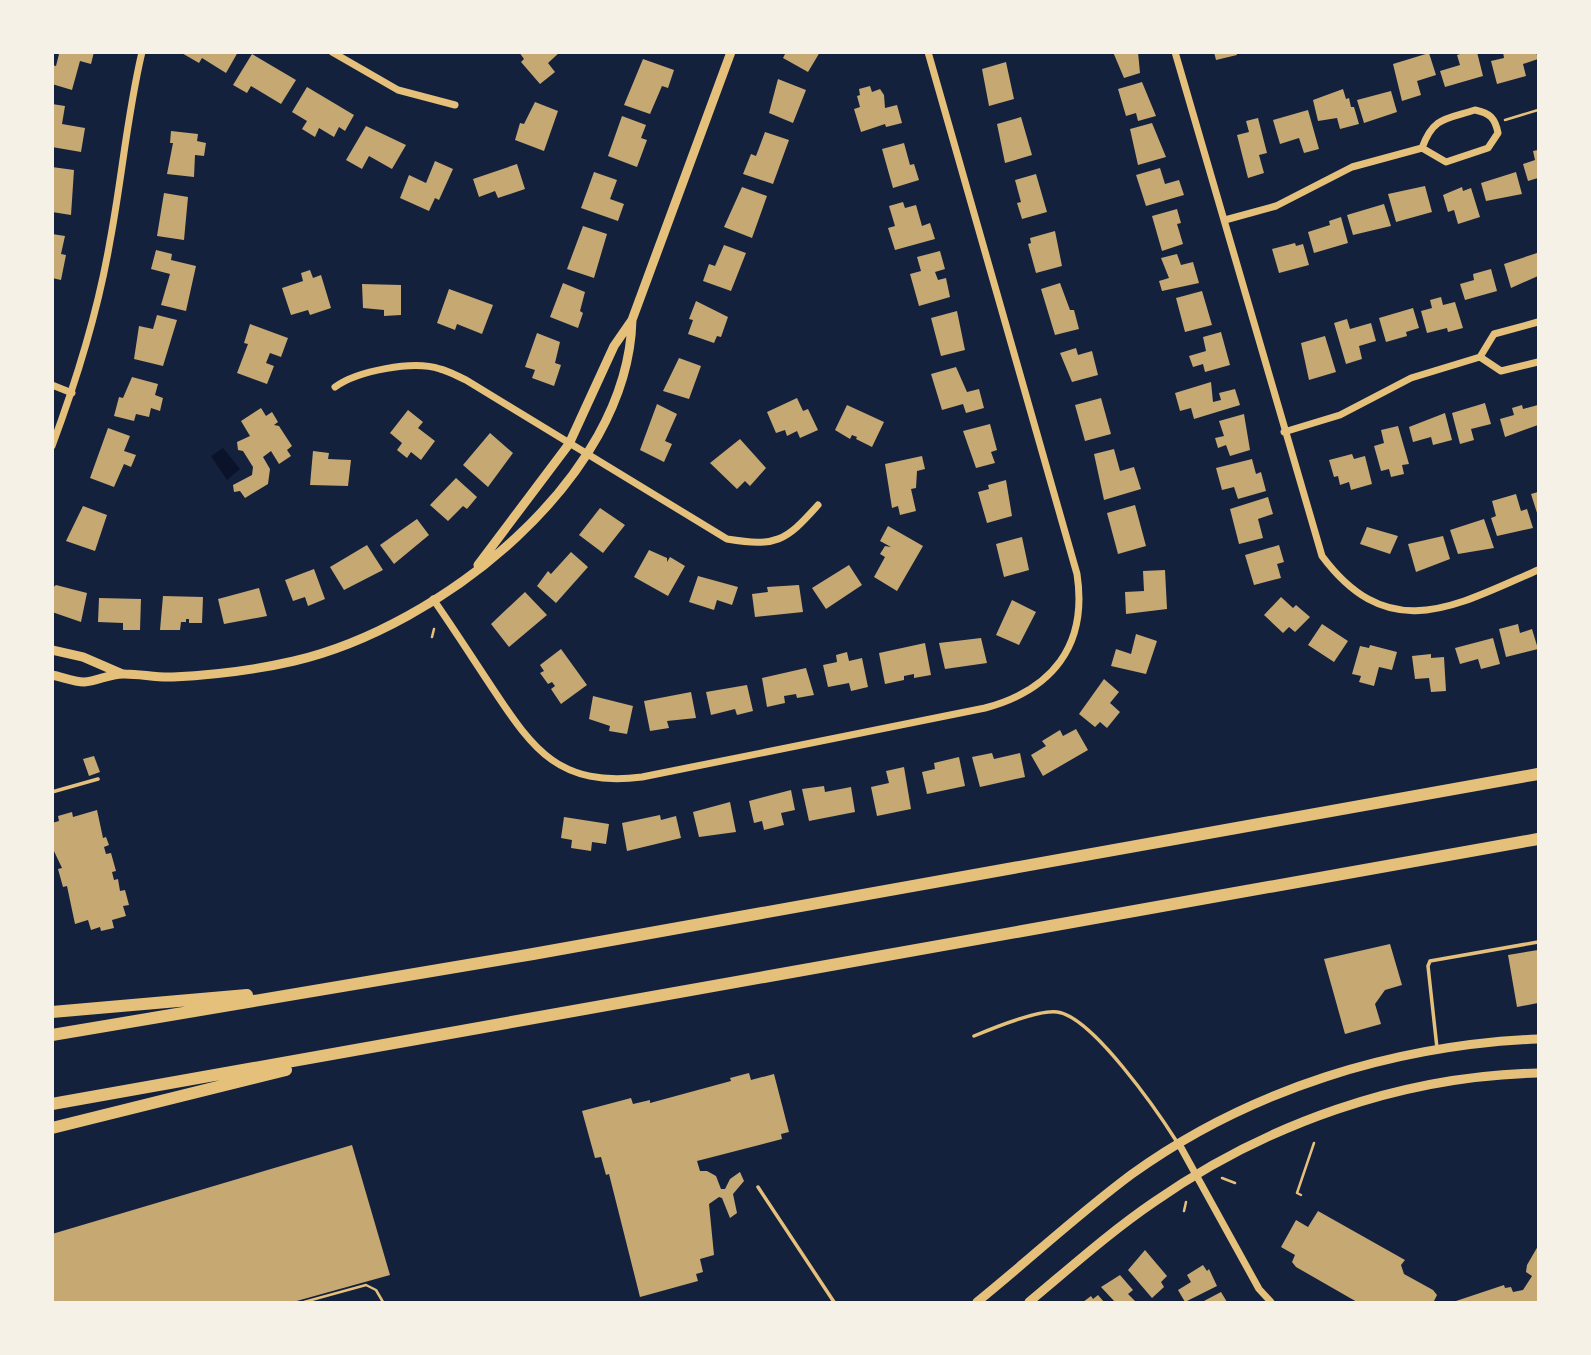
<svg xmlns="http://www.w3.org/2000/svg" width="1591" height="1355" font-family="Figtree,sans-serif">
	<rect width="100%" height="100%" fill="#14213d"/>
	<path fill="#0b132b" d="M223,448L240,469L227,480L211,456Z"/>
	<path fill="#c6a872" d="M64,52H94L91,64L80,61L72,90L52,84V65L56,66L59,54Z
		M180,52H238L226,73L202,58L199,63Z
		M519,52H560L548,63L555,72L540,84L521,62L524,59Z
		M786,52H820L808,72L783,58Z
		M1113,52H1138L1140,73L1124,78Z
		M1214,52H1236L1237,55L1216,60Z
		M1466,52H1477L1483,76L1445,87L1440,71L1460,65L1457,55Z
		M1503,52H1536L1538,59L1523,64L1526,76L1497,84L1491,61L1504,58Z
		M1429,53L1436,75L1417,81L1421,95L1402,101L1393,64Z
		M252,54L296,80L281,104L251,86L247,93L233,85Z
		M643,59L674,70L668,88L662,86L650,114L624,105Z
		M1006,62L1014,99L989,106L982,69Z
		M778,79L806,90L793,123L769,113Z
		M1142,82L1156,116L1138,121L1136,113L1126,116L1118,89Z
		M870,86L872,92L880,89L884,95L885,108L897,105L902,123L886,127L885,124L861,132L854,109L860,107L857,96L860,95L859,89Z
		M307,87L354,115L345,131L339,127L334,137L319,128L315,137L302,129L307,121L292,112Z
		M1343,89L1346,99L1349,98L1351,107H1354L1359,124L1340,129L1337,118L1318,121L1313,100Z
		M1391,91L1397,112L1364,123L1357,100Z
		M535,102L558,111L544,151L515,140L520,123L524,124Z
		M52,104L65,106L62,124L85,128L81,152L52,147Z
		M1308,110L1319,149L1304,153L1299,138L1280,144L1273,120Z
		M622,116L646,125L641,138L647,140L637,167L608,156Z
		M1021,117L1032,155L1005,163L997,124Z
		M1258,118L1267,153L1259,155L1264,173L1248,178L1237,135L1249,132L1246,121Z
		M1152,123L1166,157L1138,165L1130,129Z
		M366,126L406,145L392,169L369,156L362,169L346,160Z
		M171,131L198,134L197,141L206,143L204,156L195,155L194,177L167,174L173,143H170Z
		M765,132L789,140L773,184L743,174L751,154L756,156Z
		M904,143L910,165L914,164L919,180L893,188L882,149Z
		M1538,150V178L1528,181L1523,164L1535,160L1533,151Z
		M435,161L453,169L439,200L435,198L429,211L400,198L409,175L426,183Z
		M517,164L525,189L498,198L495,191L479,197L473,179Z
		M52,167L74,170L71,215L52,212Z
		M1160,168L1165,184L1179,180L1184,195L1146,206L1136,175Z
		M594,172L617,180L610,199L624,204L618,221L581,208Z
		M1516,172L1522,194L1486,201L1481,183Z
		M1036,174L1047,212L1022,219L1017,203L1021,202L1015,180Z
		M1425,186L1432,212L1396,222L1388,194Z
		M742,187L767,196L752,238L724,227Z
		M1462,187L1463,191L1471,188L1480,217L1458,224L1454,210L1448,212L1443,195Z
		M164,193L188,197L184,240L157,236Z
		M903,202L905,208L916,205L922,226L930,223L935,239L895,250L888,228L895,226L889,206Z
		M1384,204L1391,226L1353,235L1347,215Z
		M1177,209L1181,223L1177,224L1183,244L1162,251L1152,216Z
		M1341,217L1348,243L1314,253L1308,232L1330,225L1329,221Z
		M583,226L607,234L594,278L567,269Z
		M1055,231L1062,266L1036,273L1028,244L1031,243L1030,238Z
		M52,234L65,236L61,254L66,255L61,280L52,278Z
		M1295,243L1296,246L1303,244L1309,265L1279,273L1272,249Z
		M724,245L746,253L731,291L703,281L709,264L715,266Z
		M156,250L172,254L171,260L196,266L186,311L161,305L170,274L151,269Z
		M940,251L945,269L935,272L938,280L946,278L950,297L919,306L910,274L921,271L917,257Z
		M1537,253L1538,276L1511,288L1504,264Z
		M1177,254L1181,265L1193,262L1199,283L1162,291L1159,281L1169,278L1161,258Z
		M1491,269L1497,291L1465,300L1460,284L1474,280L1473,274Z
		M310,270L313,278L321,275L331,308L310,315L308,310L291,315L282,288L303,281L301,273Z
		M563,283L585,292L580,311L583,313L578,328L550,317Z
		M1060,283L1070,310H1074L1079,329L1055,335L1041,289Z
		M362,284L401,285V315L384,316V310L363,308Z
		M449,289L493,305L482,334L457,324L455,330L437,323Z
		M1202,291L1212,325L1185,332L1176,298Z
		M1441,297L1443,305L1455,302L1463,328L1448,332L1447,328L1427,333L1421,311L1432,308L1430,300Z
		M696,301L728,317L721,337L717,336L714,343L688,334L693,320L689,319Z
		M1413,308L1419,328L1406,332L1407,336L1386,342L1379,318Z
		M957,311L965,350L941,356L931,318Z
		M157,315L177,320L163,366L134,359L139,326L153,329Z
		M1347,319L1350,329L1371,323L1376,341L1359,346L1362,359L1346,364L1334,323Z
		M250,324L288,338L281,357L270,353L266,363L274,366L267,384L237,373L248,344L244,343Z
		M1221,332L1230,365L1205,372L1203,364L1193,367L1189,356L1206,351L1203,337Z
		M537,333L560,342L555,363L561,365L554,386L532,378L535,370L525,367Z
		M1325,336L1336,372L1309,380L1301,343Z
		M1076,348L1078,355L1092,351L1098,375L1072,382L1060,353Z
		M679,358L701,366L689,399L663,391Z
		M956,367L967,392L979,389L984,408L966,413L963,404L942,410L931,374Z
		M132,377L158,384L155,395L163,398L160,411L151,408L149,417L136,414L134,421L114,416L119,397L123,398Z
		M1211,382L1213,402L1221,400L1219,393L1235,389L1240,405L1194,419L1191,408L1180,411L1175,393Z
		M797,398L803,411L808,409L818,430L800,438L797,431L787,436L785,430L776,433L767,412Z
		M1101,398L1111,434L1085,441L1075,405Z
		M1485,403L1491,424L1471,429L1474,440L1460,444L1452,413Z
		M657,404L677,414L665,441L672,444L664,462L640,450Z
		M847,405L884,422L872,447L856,439L857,437L852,435L850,439L835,430Z
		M1522,405L1523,409L1538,405V425L1505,437L1500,419L1514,415L1512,408Z
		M261,408L266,416L272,412L278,422L274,425L279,426L292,446L287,450L291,456L279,464L271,451L263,457L270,469L268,484L245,498L240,491L234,492L233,485L252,475L253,467L243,451L238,450L237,442L250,436L241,421Z
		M408,410L423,422L418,428L435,441L421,460L411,452L407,458L397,450L402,443L390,433Z
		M1445,413L1452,440L1433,445L1431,437L1413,442L1409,427Z
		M1244,414L1250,450L1230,456L1226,445L1218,448L1215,438L1224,436L1219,421Z
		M990,424L997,450L991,452L995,463L976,468L963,431Z
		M1398,426L1409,464L1402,465L1404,474L1391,477L1389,469L1381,471L1374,446L1384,443L1381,430Z
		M108,428L130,436L124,451L136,455L131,467L124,464L114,487L90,478Z
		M490,433L513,453L488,487L463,465Z
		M740,439L766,468L750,486L745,481L737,489L710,463Z
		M1114,449L1120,471L1134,467L1141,489L1104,500L1094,454Z
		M313,451L329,453L328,459L351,460L348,486L310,485Z
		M1352,454L1354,459L1365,456L1372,484L1351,490L1349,482L1340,485L1338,476L1334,477L1329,460Z
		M922,456L925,469L917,471L916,488L911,489L916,511L900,515L898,506L892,508L885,464Z
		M1252,459L1256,474L1261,472L1266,491L1238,499L1234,487L1222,490L1216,468Z
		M456,478L477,497L467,509L463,506L448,521L430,505Z
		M1006,480L1012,516L987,523L978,492L989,489L988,485Z
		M1538,492V516L1531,494Z
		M1516,494L1521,511L1527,509L1533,528L1497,536L1491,518L1496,516L1492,501Z
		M1268,497L1273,514L1258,519L1263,538L1239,544L1230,509Z
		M1135,505L1146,546L1118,554L1107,513Z
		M83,506L107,515L95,551L66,541Z
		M600,508L625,525L603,553L579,535Z
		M417,519L429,535L394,564L380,545Z
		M1484,519L1494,548L1458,554L1450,530Z
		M888,526L923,546L897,591L874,577L885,557L880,554L885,546L891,547L880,541Z
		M1367,527L1398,536L1390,554L1360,544Z
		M1443,536L1450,559L1416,572L1408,544Z
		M1022,537L1029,570L1004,577L996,544Z
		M367,545L383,570L344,590L330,567Z
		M1279,545L1284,562L1277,564L1281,578L1254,585L1245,555Z
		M649,550L667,558V562L670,557L685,566L668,596L634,577Z
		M571,552L588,567L556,603L537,586L548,571L551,574Z
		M849,565L862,585L826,609L812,588Z
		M314,569L325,599L308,606L305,597L293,601L285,580Z
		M1165,570L1167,609L1126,614L1125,592L1144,591L1143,571Z
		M698,576L738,587L732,605L717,600L714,610L689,602Z
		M56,585L87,593L81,622L52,612V588Z
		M799,585L803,612L755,617L752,594L768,592L767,587Z
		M259,588L267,616L224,624L218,599Z
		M525,592L547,615L509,647L491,624Z
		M163,596L203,597L202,623H189V619H186V622H181L180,630H160Z
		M1281,597L1293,608L1296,605L1310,617L1295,632L1289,627L1283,633L1264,615Z
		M99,598L141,599L140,630H123V623L98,622Z
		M1012,600L1036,612L1019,645L996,635Z
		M1322,624L1348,641L1334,662L1308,645Z
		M1518,624L1520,633L1532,629L1538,649L1506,657L1499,629Z
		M1136,634L1157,641L1146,674L1111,666L1116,649L1131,654Z
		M981,638L987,663L945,669L939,643Z
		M1493,638L1500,664L1481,669L1478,659L1460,664L1455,648Z
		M925,643L931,675L914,678V674L904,676V680L885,684L879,653Z
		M1370,645L1397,652L1392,670L1379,667L1374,686L1359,682L1361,676L1352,674L1360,646L1369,648Z
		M561,649L587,685L561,704L551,689L555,686L552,682L548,684L540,673L544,671L540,665Z
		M847,652L849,661L862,658L868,687L851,691L849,683L828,687L823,665L837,662L836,655Z
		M1431,654V658L1444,657L1446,691L1431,692L1429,678L1415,679L1412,656Z
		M806,668L814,695L797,698L796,694L784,696L785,703L767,707L762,678Z
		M1104,679L1119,692L1110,703L1120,712L1107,728L1100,722L1095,727L1079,714Z
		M747,685L753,711L737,715L735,709L711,715L706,692Z
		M691,692L696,718L667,721L669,728L650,731L644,701Z
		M593,696L633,706L627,734L609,731L610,726L589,719Z
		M1076,729L1088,750L1043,776L1031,755L1046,746L1042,741L1060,730L1063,736Z
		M992,753L994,759L1020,753L1025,777L980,787L972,757Z
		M94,756L100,772L89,776L83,759Z
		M959,757L965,786L927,794L922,772L935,769L934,763Z
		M904,767L911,809L877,816L871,787L889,783L886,771Z
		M824,786L825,792L851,787L855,812L809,821L802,789Z
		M791,790L795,810L781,813L784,825L764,830L762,821L754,823L749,801Z
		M730,802L736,832L699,837L693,812Z
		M97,810L103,838L106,837L109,845L104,847L106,854L111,853L116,871L112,872L114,880L118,879L120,891L125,890L129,905L123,906L126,916L112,920L114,928L101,931L100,927L91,930L88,920L75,924L67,886L63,887L58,869L62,868L52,847V823L59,821L58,816L72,812L73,817Z
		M660,815L661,820L676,816L681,838L627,851L622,823Z
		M564,817L609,824L606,844L592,842L591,851L571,848L572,840L561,838Z
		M1390,944L1402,985L1385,990L1375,1004L1381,1024L1345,1034L1324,959Z
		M1538,950V1003L1517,1007L1508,955Z
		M749,1073L751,1080L774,1074L789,1132L781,1134L782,1139L697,1161L700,1171H707L716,1176L721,1189H725L730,1179L740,1172L744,1181L733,1194L737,1213L730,1218L722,1198L719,1197L709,1204L714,1255L700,1259L703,1272L696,1274L698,1281L640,1297L609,1174L606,1175L601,1157L595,1158L582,1111L631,1098L633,1104L650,1100V1103L731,1081L730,1078Z
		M352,1145L390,1275L293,1302H52V1234Z
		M1318,1211L1405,1260L1401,1265L1404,1274L1433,1290L1437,1295L1434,1301L1437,1302H1357L1296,1267L1292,1262L1295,1255L1281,1247L1296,1220L1308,1227Z
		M1538,1246V1302H1453L1504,1285L1505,1288L1511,1287L1513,1292L1523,1290L1532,1276L1526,1272L1527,1265Z
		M1145,1250L1167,1276L1161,1282L1164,1287L1152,1298L1128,1270Z
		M1203,1265L1207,1271L1209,1269L1217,1286L1185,1302L1178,1290L1191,1282L1187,1275Z
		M1120,1275L1133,1290L1128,1294L1136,1302H1115L1101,1287Z
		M1221,1292L1227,1302H1202Z
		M1098,1295L1104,1302H1083L1091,1296L1093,1299Z"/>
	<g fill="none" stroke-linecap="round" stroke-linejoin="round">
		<path stroke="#e5c07b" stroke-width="2.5" d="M1505,120L1538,110
			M432,637L434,629
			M1222,1178L1235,1183
			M1301,1195L1297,1193L1314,1143
			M1184,1211L1186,1202
			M304,1302L366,1285L376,1290L383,1302"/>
		<path stroke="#e5c07b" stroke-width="3.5" d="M52,792L98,779
			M974,1036C993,1028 1038,1010 1057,1012C1092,1016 1158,1112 1177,1142
			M1437,1048L1428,966L1430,961L1538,942
			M758,1187L834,1302"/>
		<path stroke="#e5c07b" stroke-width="7" d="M332,52L398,90L455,105
			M1175,52L1322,556C1389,646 1455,606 1538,570
			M1475,110C1490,113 1495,118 1498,133L1488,148L1446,162L1422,148C1433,117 1446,119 1475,110Z
			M1225,220L1276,206L1352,167L1422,148
			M1480,357L1494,334L1538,322
			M1480,357L1501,371L1538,362
			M52,385L72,393
			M335,387C357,371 413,360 440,369C449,371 457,376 466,380L727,539C776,547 785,542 818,505
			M1284,432L1340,415L1411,378L1480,357
			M52,446C77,379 98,312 110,241C122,178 127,115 142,52
			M433,599C454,629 473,659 493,689C534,751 560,787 642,777L985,708C1052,690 1088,646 1077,574L928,52
			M1179,1144L1259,1289L1271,1302"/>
		<path stroke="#e5c07b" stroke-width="9" d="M478,565L569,444L614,346L632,320L731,52
			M52,650L83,657L120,673
			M52,675C62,677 74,682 84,682C98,681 111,673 125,674C141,674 157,678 173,677C213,675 255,670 294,661C440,627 628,479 632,320
			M977,1302C1029,1260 1078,1214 1132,1174C1250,1089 1395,1045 1538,1039
			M1029,1302C1070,1268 1110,1232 1154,1202C1266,1124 1401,1076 1538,1073"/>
		<path stroke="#e5c07b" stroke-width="12" d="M52,1012L247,995
			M52,1035L533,954L1538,774
			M52,1104L1538,839
			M52,1128L286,1070"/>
	</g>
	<rect width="1591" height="1355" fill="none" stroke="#f6f1e7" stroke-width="108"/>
</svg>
